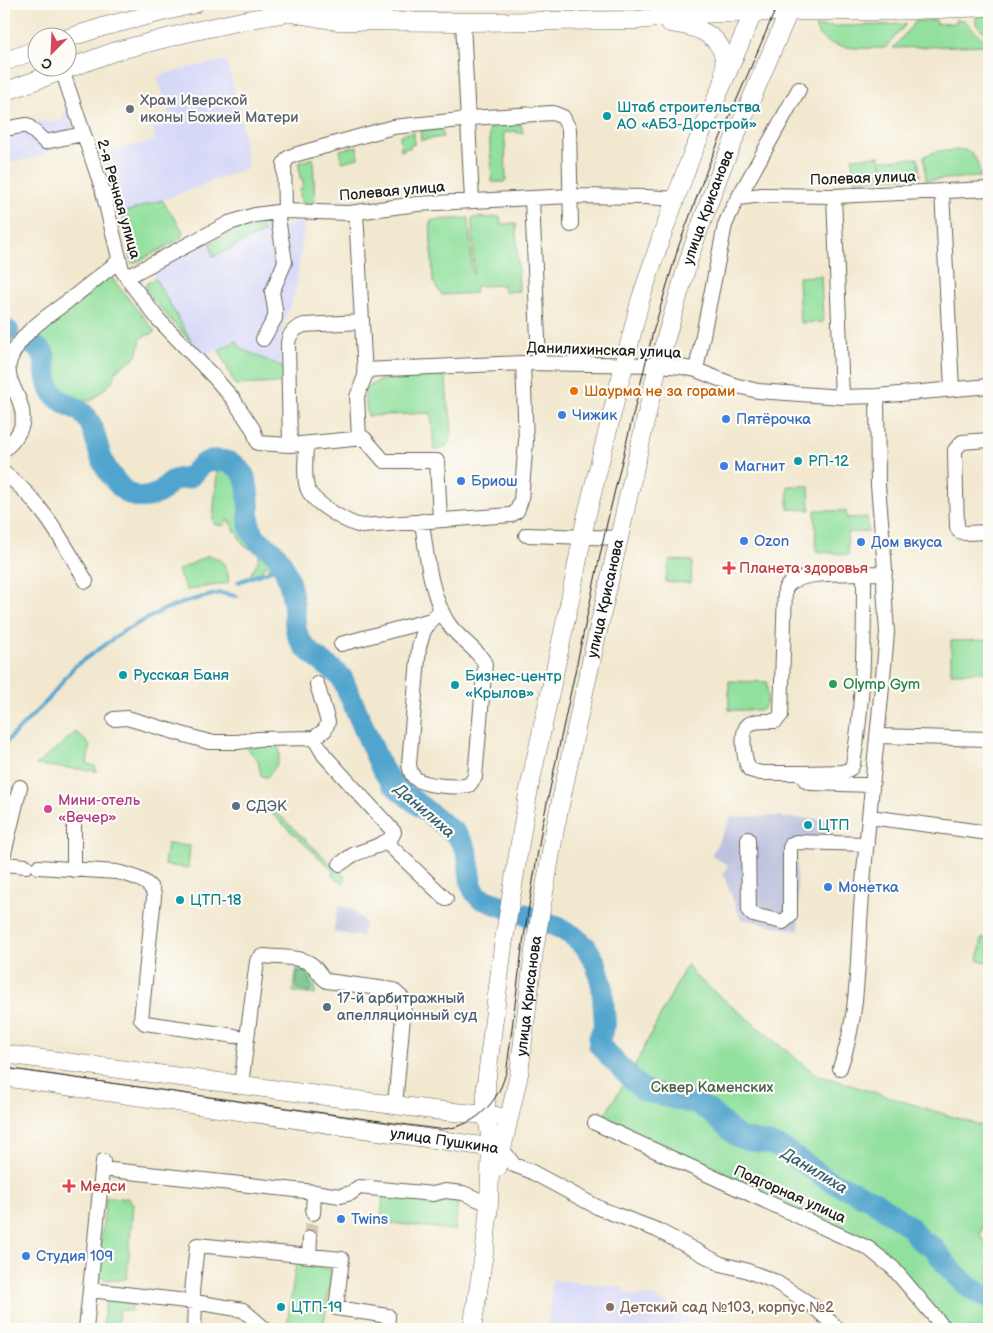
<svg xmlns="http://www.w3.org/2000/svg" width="993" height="1333" font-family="'Balsamiq Sans',sans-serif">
	<rect width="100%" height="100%" fill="#fdfcf7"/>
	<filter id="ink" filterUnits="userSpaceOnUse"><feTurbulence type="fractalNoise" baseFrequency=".02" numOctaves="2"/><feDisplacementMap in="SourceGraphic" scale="10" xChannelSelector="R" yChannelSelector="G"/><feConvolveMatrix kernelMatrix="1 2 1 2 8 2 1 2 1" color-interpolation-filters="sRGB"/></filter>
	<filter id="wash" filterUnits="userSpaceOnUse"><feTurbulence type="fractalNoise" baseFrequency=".0096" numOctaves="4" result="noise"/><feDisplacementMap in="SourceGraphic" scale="20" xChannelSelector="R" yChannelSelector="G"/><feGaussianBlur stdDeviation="1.12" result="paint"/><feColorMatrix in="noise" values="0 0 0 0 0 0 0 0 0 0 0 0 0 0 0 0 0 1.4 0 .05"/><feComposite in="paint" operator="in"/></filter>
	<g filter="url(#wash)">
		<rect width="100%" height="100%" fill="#f2e8cf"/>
		<path fill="#d6d8f8" d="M226,60L240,108L247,168L166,199L122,213L114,177L107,174L105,165V152L155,141L153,128L172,121L157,77L166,73Z
			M68,106L78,144L73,142L58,146L38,157L4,164V132L28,121L61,122Z
			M263,220L270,230L303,221L304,224L296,290L283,326L281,339L283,367L241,349L237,341L201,358L151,271L248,224Z
			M552,1280L624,1287L625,1294L653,1296L689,1318L725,1329H548Z"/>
		<path fill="#bec3dd" d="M782,816V818L833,819V836H829V848L796,849L799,931L741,919L723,874L728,865L711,856L731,817Z
			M339,905L353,910L365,923L362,937L333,932Z"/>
		<path fill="#92e09e" stroke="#577e5d" d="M989,15V37L976,24V16Z
			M956,19L964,20L989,45L893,48L916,21L936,20L937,24L956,23Z
			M906,24L885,48C865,48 822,52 815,27Z
			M521,124L523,133H517V131L503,133L505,141L506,180L504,182H492L489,126Z
			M442,129L443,137L421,140L420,130Z
			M414,132V145H410V148H404V150L401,151L400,135Z
			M357,146L358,158L342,162L340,150Z
			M964,150C977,153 979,166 980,177L926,180L924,156L938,151Z
			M880,156L882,179L854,181L852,158Z
			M313,158L315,203L301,204L300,189L303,188V179H300L299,163Z
			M918,158L920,176L884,179L882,160Z
			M162,200L181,228L183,232L180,239L135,263H132L122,213Z
			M500,217L501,224L516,223L519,291L504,292L503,285L476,286L475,293L442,295L433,282L430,222L434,220L469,218L472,274L474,275L472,218Z
			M258,221L264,232L213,257L210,243L248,224Z
			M821,276L823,322L800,323L798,277Z
			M107,277H111L154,330V333L144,336L141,339L138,352L134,358L116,370L113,381L91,401H71L61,396L51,383L47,355L44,349L40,345L31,341V339L75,303L80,302Z
			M155,278L194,346L146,292V284Z
			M237,341L241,349L283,367L284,383L235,385L219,350Z
			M444,376L446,378L448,409H450C451,426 458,449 434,450L431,413L368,416L364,392L367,388L380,380Z
			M218,462C260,466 239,511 250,533C257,546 276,548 279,564L270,569L266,564L262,571L249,577L258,561L259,554L244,545L229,521L227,520L225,524L222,526L214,524L213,519Z
			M788,486H809L810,510L788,509Z
			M815,510L846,511L847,518L867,517L868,531L847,533L848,555L816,551Z
			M207,556C222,556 230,570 228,583L187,590L177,571Z
			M670,560L692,561L691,583L665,582Z
			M989,640V672L951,673V641Z
			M729,681L767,682C767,691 770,705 761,710H729Z
			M76,732L90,745L87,764L95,766L97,771L36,765Z
			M269,743L279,748C282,758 274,771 267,777L261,776L258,760L247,749L254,746Z
			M276,812L344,876L345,881L342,883L333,876V870L272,814Z
			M167,844L190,846L188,868L164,865Z
			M982,938L989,939V962L978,960Z
			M687,964L695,976L815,1074L989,1128V1201L980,1236L989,1246V1329H950L879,1250L602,1119L632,1071Z
			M297,966L310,971L315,981V995L293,992Z
			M383,1193L458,1201L455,1230L381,1222Z
			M106,1197L128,1198L133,1203L127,1278C120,1282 104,1280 97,1276Z
			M296,1264L332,1270L323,1329L287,1326Z
			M106,1294L133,1297L131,1311L119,1310L117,1329H103Z"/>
		<path fill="#75be85" stroke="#486d50" d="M298,971L306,972L312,988L311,992L297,989L296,987Z"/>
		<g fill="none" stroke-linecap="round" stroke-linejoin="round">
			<path stroke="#51a4cd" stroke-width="4" d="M238,582L283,566
				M4,744L48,700L74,667L124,631L165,609L192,600L220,593L237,596"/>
			<path stroke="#51a4cd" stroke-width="22" d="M4,329L8,331
				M31,343L44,354C46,373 45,393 65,403C75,408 83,411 89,421C95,431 96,443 100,454C103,464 110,475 117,483C128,497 144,502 160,492C165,489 167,484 171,482C176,478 184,479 189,477C195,474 198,467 203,464C213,458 227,460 236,466C253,478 247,509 250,527C254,543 272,546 280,560C287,572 292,592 294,607C295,615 294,625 297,633C304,654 328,663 342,678L381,767L391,782L401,791L456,834C459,839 463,843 465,848C473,864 465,885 480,898L556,926L572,935L586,947L596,964L602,985L605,1024L599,1039V1044L607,1054L643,1090L696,1104L708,1110L737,1136L744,1139L770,1144L783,1149L828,1180L872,1200L910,1227L920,1240L934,1248L947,1266L970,1288L989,1298"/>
		</g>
	</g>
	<g filter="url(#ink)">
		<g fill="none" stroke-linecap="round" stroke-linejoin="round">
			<path stroke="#d2c9b4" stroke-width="14" stroke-dasharray="14 7" stroke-linecap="butt" d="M719,4H720
				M310,1238L313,1213"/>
			<g stroke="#67635b" stroke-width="16">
				<path id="minor" d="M463,22L472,201
					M62,70L102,188L122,270L132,285L158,319L214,377L233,399L253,429L258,443L290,445L364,438L384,461H437L440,519
					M4,129L27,125L45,142L83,134
					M942,191L952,389
					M834,196L842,397
					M532,198L539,363
					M738,198L762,195L834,196L989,189
					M285,211L284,164L288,158L294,155L393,127L461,120L469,118L553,113L563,117L569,129L571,225
					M356,212L365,376L357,397L359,439
					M127,277L229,223L255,215L285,211L349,213L417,204L571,196L646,197L676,199
					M263,339L275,318V309L272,292L285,262L277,212
					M364,370L523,363L658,365L682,367L696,370L734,385L758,391L842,397L877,396L989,386
					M696,370L725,225L732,209L799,89
					M989,440L962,442L955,450V455L957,527L959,531L965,533L989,532
					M306,444C306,456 303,479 308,490C314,503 348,524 362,526L511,515L517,511L521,500L526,441L523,363
					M290,445L288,343C289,334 295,328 304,325L361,322
					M4,450C24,432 28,418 16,393C11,382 6,372 10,360C20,333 46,317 68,301C85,288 102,274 119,261
					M4,473C40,499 64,543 86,581
					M422,521C426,553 431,601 451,627C460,639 480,652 485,664L475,777L469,785C457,788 424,786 415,778C410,774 410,769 409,764L419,647L424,630L441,609
					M526,535L619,538
					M341,644L431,620
					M114,719L127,718L209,742H238L258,739L314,738L324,755L394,832C391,845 364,849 353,855C349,857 345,861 340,864
					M878,736L989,739
					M314,738L325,730L328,722L317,684
					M803,773L844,772L851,768L853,764C864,702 864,637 864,574
					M872,785L811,783L806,781L803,773H761L750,770C744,763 740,731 748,725C754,720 768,721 776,721L781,715L785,590C794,567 863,575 885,573
					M870,817L989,833
					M74,822V870
					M748,839L749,911L753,915L783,922L790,916V848L792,844L796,842L867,844
					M386,842L446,899
					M4,853L20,787
					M4,864L26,866
					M38,867L117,872C130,875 154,881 154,897L141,1019L145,1023L235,1036
					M840,1068C859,1015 857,964 861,908C868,816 879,725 887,633L884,587L885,569L878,485L877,396
					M241,1085L257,961L261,957L264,956C279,958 299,956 311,964C318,969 320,977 327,981L393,990L402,998L404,1006L395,1105
					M595,1123L868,1248L893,1268L945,1329
					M502,1149L514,1165L530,1171L601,1209L657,1230L721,1264L745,1270L774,1281L812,1305L838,1329
					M102,1169L314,1192
					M313,1213L314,1192L340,1196L351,1193L359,1187L433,1194L445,1191L463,1193L489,1204
					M309,1256L310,1238
					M90,1290L195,1302L243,1310L265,1329
					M86,1329L103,1161
					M194,1329L195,1302L192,1292L197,1245L342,1259L336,1308L388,1316L387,1329"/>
			</g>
			<g stroke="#67635b" stroke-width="19">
				<g id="major">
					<path d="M291,13L337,21L463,22L637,20L695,14L808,11H888L989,7"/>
					<path d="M670,23C691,25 720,33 724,58C725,64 724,72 724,78"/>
					<path d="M68,38L106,26L194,4"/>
					<path d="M4,62L38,49"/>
					<path d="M4,92L116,51L186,33L246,20L333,5L389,4"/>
					<path d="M4,1054L433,1110L497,1116"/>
					<path id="s1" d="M4,1077L502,1149"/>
					<path id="s2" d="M498,1167L519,1074L534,951L555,829L579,715L658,365L692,249L721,170L792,4"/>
					<path d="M472,1329L485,1247L489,1204L491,1143L486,1108V1084L503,946L528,794L569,605L586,518L640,301L661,238L691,157L757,4"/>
				</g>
			</g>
			<use href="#minor" stroke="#fff" stroke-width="14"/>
			<use href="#major" stroke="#fff" stroke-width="18"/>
			<path stroke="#1c1c1c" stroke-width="1" d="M4,1068L437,1129C473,1130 500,1103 507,1068L522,949L542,826L607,523L653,332L679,245L709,164L778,4"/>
		</g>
	</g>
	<circle fill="#6b7280" stroke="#fdfcf7" stroke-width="2" cx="130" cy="109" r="5"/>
	<g fill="#0f9aa8" stroke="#fdfcf7" stroke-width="2">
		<circle cx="607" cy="116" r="5"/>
		<circle cx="798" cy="461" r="5"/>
		<circle cx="123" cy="675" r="5"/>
		<circle cx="455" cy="685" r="5"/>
		<circle cx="808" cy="825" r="5"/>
		<circle cx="180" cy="900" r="5"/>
		<circle cx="281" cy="1307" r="5"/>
	</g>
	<circle fill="#e8710a" stroke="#fdfcf7" stroke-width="2" cx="574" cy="391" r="5"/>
	<g fill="#3f7fe0" stroke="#fdfcf7" stroke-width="2">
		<circle cx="562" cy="415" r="5"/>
		<circle cx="726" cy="419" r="5"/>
		<circle cx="724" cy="466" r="5"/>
		<circle cx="461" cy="481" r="5"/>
		<circle cx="744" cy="541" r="5"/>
		<circle cx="861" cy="542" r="5"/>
		<circle cx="828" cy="887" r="5"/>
		<circle cx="341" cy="1219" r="5"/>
		<circle cx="26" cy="1256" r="5"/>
	</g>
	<g fill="#e0444e" stroke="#fdfcf7" stroke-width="2">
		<path d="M726.5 560.5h5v5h5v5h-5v5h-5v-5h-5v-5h5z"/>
		<path d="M66.5 1178.5h5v5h5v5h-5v5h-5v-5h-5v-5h5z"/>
	</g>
	<circle fill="#2e9e5b" stroke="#fdfcf7" stroke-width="2" cx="833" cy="684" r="5"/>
	<g fill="#5c6f8a" stroke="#fdfcf7" stroke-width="2">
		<circle cx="236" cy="806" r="5"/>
		<circle cx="327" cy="1007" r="5"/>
	</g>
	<circle fill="#d1479c" stroke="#fdfcf7" stroke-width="2" cx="48" cy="809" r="5"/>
	<circle fill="#8d6e63" stroke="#fdfcf7" stroke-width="2" cx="610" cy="1307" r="5"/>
	<g text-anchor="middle" stroke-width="4.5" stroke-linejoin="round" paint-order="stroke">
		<g font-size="15" fill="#5b616d" stroke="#fdfcf7" text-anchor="start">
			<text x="140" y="105">Храм Иверской<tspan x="140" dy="17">иконы Божией Матери</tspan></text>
		</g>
		<g font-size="15" fill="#0d838f" stroke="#fdfcf7" text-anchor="start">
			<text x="617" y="112">Штаб строительства<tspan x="617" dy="17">АО «АБЗ-Дорстрой»</tspan></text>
			<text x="808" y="466">РП-12</text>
			<text x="133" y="680">Русская Баня</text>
			<text x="465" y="681">Бизнес-центр<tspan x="465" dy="17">«Крылов»</tspan></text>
			<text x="818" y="830">ЦТП</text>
			<text x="190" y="905">ЦТП-18</text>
			<text x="291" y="1312">ЦТП-19</text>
		</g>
		<g font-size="15" fill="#1c1c1c" stroke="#fdfcf7">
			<text transform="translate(863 178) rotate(-2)" y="5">Полевая улица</text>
			<text transform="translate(392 191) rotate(-5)" y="5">Полевая улица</text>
			<text transform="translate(119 199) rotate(74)" y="5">2-я Речная улица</text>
			<text dy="5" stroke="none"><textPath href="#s2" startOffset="984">улица Крисанова</textPath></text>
			<text transform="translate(604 350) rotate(2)" y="5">Данилихинская улица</text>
			<text dy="5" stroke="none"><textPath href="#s2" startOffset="579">улица Крисанова</textPath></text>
			<text dy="5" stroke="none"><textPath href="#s2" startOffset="174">улица Крисанова</textPath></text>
			<text dy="5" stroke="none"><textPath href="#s1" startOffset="445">улица Пушкина</textPath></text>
			<text transform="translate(790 1194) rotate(24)" y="5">Подгорная улица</text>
		</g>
		<g font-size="15" fill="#c56008" stroke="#fdfcf7" text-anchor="start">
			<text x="584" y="396">Шаурма не за горами</text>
		</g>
		<g font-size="15" fill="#366cbe" stroke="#fdfcf7" text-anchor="start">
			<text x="572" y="420">Чижик</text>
			<text x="736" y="424">Пятёрочка</text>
			<text x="734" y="471">Магнит</text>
			<text x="471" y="486">Бриош</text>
			<text x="754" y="546">Ozon</text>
			<text x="871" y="547">Дом вкуса</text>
			<text x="838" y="892">Монетка</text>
			<text x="351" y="1224">Twins</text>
			<text x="36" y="1261">Студия 109</text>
		</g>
		<g font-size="15" fill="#be3a42" stroke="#fdfcf7" text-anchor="start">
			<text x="739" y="573">Планета здоровья</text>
			<text x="80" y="1191">Медси</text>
		</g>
		<g font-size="15" fill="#27864d" stroke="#fdfcf7" text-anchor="start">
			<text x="843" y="689">Olymp Gym</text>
		</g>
		<g font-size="15" fill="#b23c85" stroke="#fdfcf7" text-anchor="start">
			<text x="58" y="805">Мини-отель<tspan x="58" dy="17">«Вечер»</tspan></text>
		</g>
		<g font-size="15" fill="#4e5e75" stroke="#fdfcf7" text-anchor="start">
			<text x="246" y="811">СДЭК</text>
			<text x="337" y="1003">17-й арбитражный<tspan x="337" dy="17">апелляционный суд</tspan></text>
		</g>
		<g font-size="15" fill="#45614a" stroke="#fdfcf7">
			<text x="712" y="1092">Сквер Каменских</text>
		</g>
		<g font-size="15" fill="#785e54" stroke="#fdfcf7" text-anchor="start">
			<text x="620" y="1312">Детский сад №103, корпус №2</text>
		</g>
		<g font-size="16" font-style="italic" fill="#366074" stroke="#fdfcf7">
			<text transform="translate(425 810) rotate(41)" y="6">Данилиха</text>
			<text transform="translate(815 1170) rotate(31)" y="6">Данилиха</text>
		</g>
	</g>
	<rect width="993" height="1333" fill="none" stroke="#fdfcf7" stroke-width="20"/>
	<g transform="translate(52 52) rotate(204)"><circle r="24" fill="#fdfcf7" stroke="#a3a29f"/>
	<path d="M0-4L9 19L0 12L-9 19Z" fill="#d1495b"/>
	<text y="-8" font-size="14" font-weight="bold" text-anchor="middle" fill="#1c1c1c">С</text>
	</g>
</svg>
